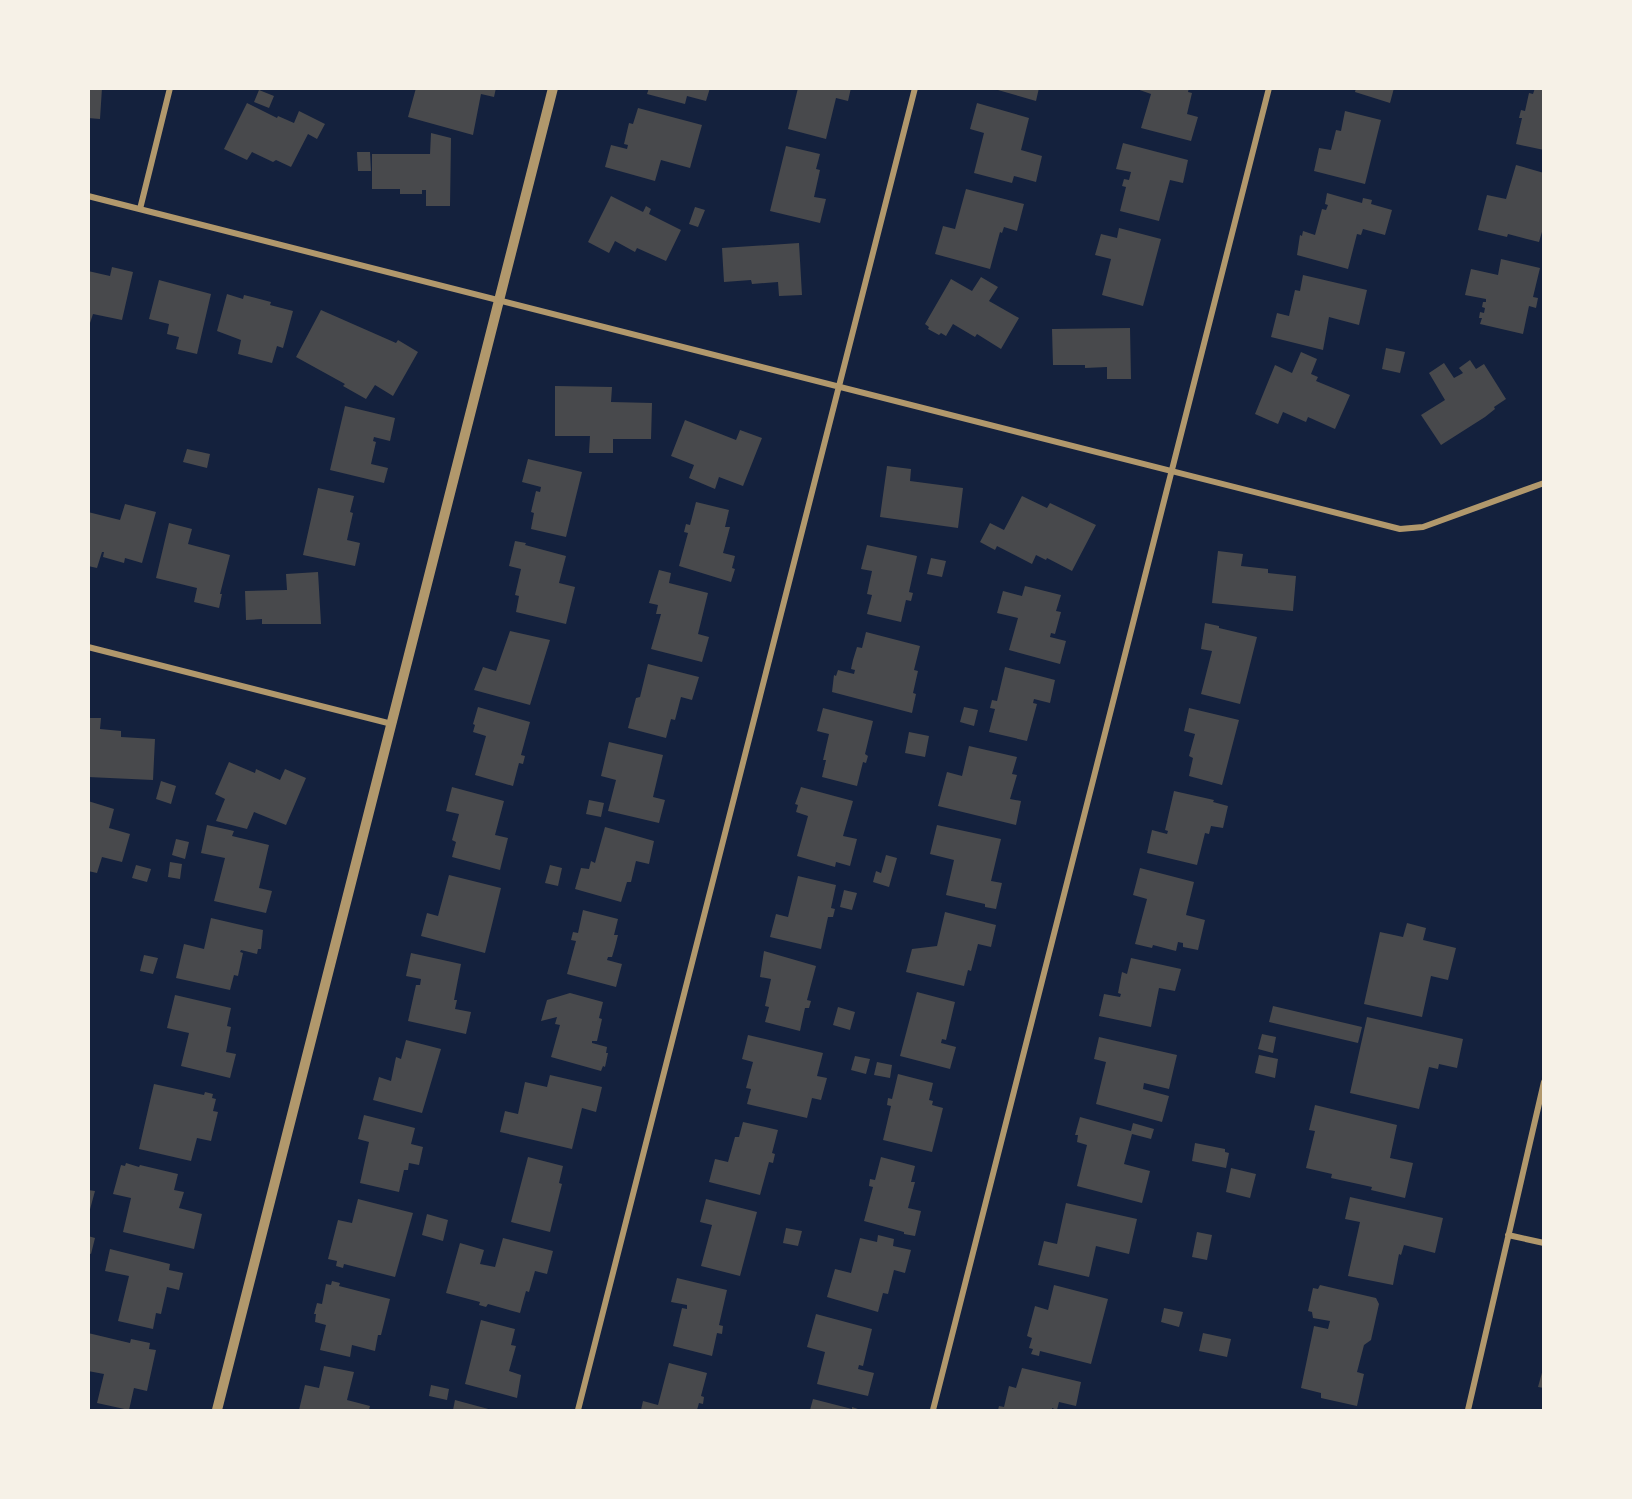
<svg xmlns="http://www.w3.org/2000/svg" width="1632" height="1499" font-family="Raleway,sans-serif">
	<rect width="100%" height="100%" fill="#14213d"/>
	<path fill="#48494c" d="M88,88H102L100,119L88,118Z
		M416,88H496L494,97L481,94L473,135L408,117Z
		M649,88H710L706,101L687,96L685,104L647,94Z
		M798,88H851L848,101L836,98L826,139L788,129Z
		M991,88H1039L1036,101Z
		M1134,88H1189L1188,92L1192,93L1187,114L1198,117L1191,141L1141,128L1151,94Z
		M1356,88H1394L1390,103L1355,92Z
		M1535,88H1544V150L1516,144L1522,118H1519L1521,110L1525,111L1529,93L1533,94Z
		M259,90L274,96L269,108L254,102Z
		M247,103L277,118L278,116L294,123L299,111L325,124L317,139L308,134L291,167L276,160L273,162L252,152L247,160L224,149Z
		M977,103L1029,118L1021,150L1042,156L1036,182L1014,176L1012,183L974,173L984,133L970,129Z
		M638,108L702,125L690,168L661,160L655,181L605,167L611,145L627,149L628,145L624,144L629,123L633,124Z
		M1345,111L1381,120L1365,184L1314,171L1319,148L1331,150L1336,130L1341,131Z
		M431,133L451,138L450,206H426V190H422V194H400V189H372V154H430Z
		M1123,143L1188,160L1183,183L1170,180L1159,221L1120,211L1126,187L1122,186L1124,179L1129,180L1131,172L1116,169Z
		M786,146L820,154L816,169L820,170L814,197L826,199L820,223L770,211Z
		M357,152H370L371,171H358Z
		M1516,165L1544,173V225L1539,242L1508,234L1507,237L1478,230L1487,195L1506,199Z
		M966,189L1024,204L1017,231L1004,227L1002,233L1000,232L990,269L935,254L943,226L955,229Z
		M1327,193L1362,203L1363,198L1372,200L1371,204L1392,210L1385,235L1363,229L1361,235L1357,234L1348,269L1297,255L1300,235L1302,236L1303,231L1315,235L1322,209L1326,210L1328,205L1325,204Z
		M611,196L643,212L646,206L651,209L649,214L681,230L666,261L637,248L635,252L615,241L609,253L588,242Z
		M695,207L705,210L698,227L689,224Z
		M1119,228L1161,239L1143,306L1102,295L1111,259L1095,255L1101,234L1117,238Z
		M799,243L802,295L779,296L778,282L752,284L751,280L724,282L722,248Z
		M1501,259L1540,268L1533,297L1538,298L1536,308L1529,306L1523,334L1480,324L1482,318H1479L1480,312L1484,313L1485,308L1482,307L1483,302H1486V299L1465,295L1471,269L1498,275Z
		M112,267L133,272L122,320L93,314L88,329V271L110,276Z
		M1303,275L1367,290L1359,325L1329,317L1323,350L1271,337L1277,313L1289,316L1295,290L1300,291Z
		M981,277L998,287L989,301L1019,318L1001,349L977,334L975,337L953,324L946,336L941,333L939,335L928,329L929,327L925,324L951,279L972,291Z
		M159,280L211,294L197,354L176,349L179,337L167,334L169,324L149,319Z
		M227,294L243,299L244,295L271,302L270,305L293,311L283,348L277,346L272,363L238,354L241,340L217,331Z
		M321,310L396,343L398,340L418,352L393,396L375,385L366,399L343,386L345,384L296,357Z
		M1130,328L1131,379H1107V367L1085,368V365H1053L1052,329Z
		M1386,348L1405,352L1400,373L1382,369Z
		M1301,352L1317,359L1311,374L1318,377L1316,381L1350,395L1335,429L1308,417L1306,422L1283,412L1278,424L1255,414L1275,365L1292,373Z
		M1470,360L1476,369L1484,364L1506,399L1494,407L1495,409L1485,417L1441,445L1421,415L1445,400L1429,373L1444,363L1454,378L1463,373L1459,368Z
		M555,386L612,387L611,402L652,403L651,439H613V453H589L590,436H555Z
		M345,406L395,418L390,441L374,437L373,441L376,442L371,464L388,468L384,483L330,470Z
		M685,420L736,440L740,430L762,438L743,486L719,477L715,489L689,478L694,465L671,456Z
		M187,449L210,454L207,468L183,462Z
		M528,459L582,472L566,537L531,529L534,513L531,512L536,491L540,492L541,487L522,482Z
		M887,466L911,469L910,481L963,488L958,528L880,517Z
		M318,488L354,496L350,512L353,513L347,540L360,543L355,566L303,555Z
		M1022,496L1047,508L1050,503L1096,525L1072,571L1047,558L1046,560L1036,555L1032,564L997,546L995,550L980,542L990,523L1004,530Z
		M696,502L729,510L725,527H730L723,553L735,556L732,568L735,569L731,582L679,566L688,533L684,532L686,524L690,525Z
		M125,504L156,512L142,563L125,558L124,563L103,557L104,552H102L97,568L88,566V512L120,520Z
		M169,523L192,529L188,544L230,555L220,594H222L219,608L194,602L197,588L156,578Z
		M515,541L526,543L525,545L566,556L559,583L575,587L566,624L516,612L519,596L515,595L521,569L509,566Z
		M867,545L917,556L909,592L913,593L911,601L906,600L901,622L867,614L872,595L867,594L872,571L861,569Z
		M1218,551L1243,554L1241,566L1268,569V573L1296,576L1293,611L1212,603Z
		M931,558L946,561L942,577L927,574Z
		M659,570L671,573L669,583L708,593L698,634L709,637L702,662L651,649L661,614H656L658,605L649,603Z
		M318,572L321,624H262V619L246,620L245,591L287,590L286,574Z
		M1025,586L1061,595L1056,611L1061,612L1055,634L1051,633L1050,637L1066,641L1060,664L1009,650L1018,618L997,613L1003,591L1022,596Z
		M1205,623L1219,626V628L1257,637L1240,704L1201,694L1212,651L1201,649Z
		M510,631L550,640L530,705L474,690L483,667L496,671Z
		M866,632L920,646L914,670L918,671L913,693L916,694L912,713L832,692L834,675L836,676L838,670L854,674L855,670L851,669L853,660L857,647L862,648Z
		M648,664L699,677L692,700L681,697L675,720L671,719L666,738L628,728L636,698L640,697Z
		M1005,667L1055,680L1050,703L1034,699L1033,703L1037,704L1027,741L989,732L995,709L990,708L992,700L997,701Z
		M478,707L530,722L521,755L525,756L523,764L519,763L513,786L475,775L486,736L473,732L475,725L473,724Z
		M964,707L978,710L974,726L960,722Z
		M823,708L873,721L865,754L868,756L866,763L863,762L857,786L822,777L826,760H823L829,734L817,731Z
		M1189,708L1239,720L1222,785L1189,776L1193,758L1189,756L1195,734L1184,731Z
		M88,718H101L100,729L121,731V737L155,739L153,780L88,777Z
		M909,732L929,736L925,757L905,753Z
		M609,742L663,755L653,797L665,800L659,823L608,811L616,780L601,776Z
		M969,746L1017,757L1012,774L1017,775L1010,799L1021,801L1016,825L938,806L947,772L962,776Z
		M229,762L255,773L256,769L280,780L285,769L306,778L286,825L254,812L247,829L216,821L225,799L215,794Z
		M161,781L176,786L171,804L156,799Z
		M452,787L504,801L495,835L508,838L500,870L452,857L456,842L452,840L459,814L446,811Z
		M801,787L853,801L843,836L857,839L850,866L836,862L835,867L797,856L808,816L796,812L798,805L795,804Z
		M1174,791L1214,800L1213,802L1228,806L1223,828L1211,826L1209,834L1205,833L1197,865L1147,853L1152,830L1167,834L1168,831L1165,830Z
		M589,800L604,803L601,817L586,814Z
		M88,801L114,809L109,828L130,834L122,862L102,857L97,873L88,871Z
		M207,825L234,831L232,836L269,845L259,888L272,891L266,913L214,901L225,858L201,853Z
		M937,825L1001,839L991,881L1002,883L996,909L985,907V904L946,895L954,860L930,854Z
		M605,827L654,841L649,864L636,861L631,882H627L621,902L575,889L581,868L589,869L591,861L595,863Z
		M176,839L189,842L185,859L172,855Z
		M886,855L897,858L889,887L873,882L876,871L881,873Z
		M170,862L182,864L180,879L168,877Z
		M136,865L151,869L147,882L132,878Z
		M550,865L562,868L558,886L545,883Z
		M1140,868L1194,882L1186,915L1205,920L1198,950L1183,947V943L1178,942L1176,951L1153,945L1152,948L1135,944L1147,899L1133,895Z
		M449,875L501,888L485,953L421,936L427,913L438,916Z
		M798,876L836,885L831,908L835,909L833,917H828L821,949L770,937L776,914L788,917Z
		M844,890L857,893L852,910L840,907Z
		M583,910L618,919L614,935H618L615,947L612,957H608L607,960L622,964L616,987L567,974L576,941L571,940L573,932L578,933Z
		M945,912L996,925L991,947L978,944L971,971L968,970L964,986L906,972L912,949L937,946Z
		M211,918L263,930L261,949H258L257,954L241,950L240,952L243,953L238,976L234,975L230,990L176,978L184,944L204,949Z
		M1407,923L1426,928L1423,940L1456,948L1448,980L1431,976L1422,1017L1364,1004L1380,932L1403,937Z
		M764,951L816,966L807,1000L811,1001L809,1008H805L800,1031L765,1022L769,1007L765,1006L771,979L760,977Z
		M411,953L461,964L454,1000H457L455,1009L471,1012L466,1034L408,1021L416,985H420L421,979L406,976Z
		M144,955L158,958L153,974L140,971Z
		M1131,958L1181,969L1175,991L1159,988L1151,1027L1099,1016L1104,994L1120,997L1121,994L1118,993L1122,972L1127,974Z
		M917,992L955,1002L946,1040L942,1039L941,1043L956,1047L950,1069L900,1056Z
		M570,993L603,1002L599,1018L602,1019L597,1041H592V1043L607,1047L606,1053H608L605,1067L603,1066L601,1071L551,1057L560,1025L555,1024L557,1017L541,1021L547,1000Z
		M175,995L231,1008L227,1026L231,1027L226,1052L236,1054L230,1078L181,1066L189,1033L167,1028Z
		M1273,1006L1362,1027L1358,1043L1269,1022Z
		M838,1007L855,1012L850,1030L833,1025Z
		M1367,1017L1463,1039L1457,1068L1439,1064L1438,1069L1429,1067L1419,1109L1350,1093Z
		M1262,1034L1276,1037L1273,1053L1258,1049Z
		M748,1035L823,1053L817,1076L827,1078L821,1100L812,1098L807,1118L747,1104L751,1089L746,1088L753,1062L742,1059Z
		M1099,1037L1177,1055L1169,1089L1144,1083L1143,1089L1169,1096L1162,1122L1096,1104L1106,1062L1094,1059Z
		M406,1040L441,1049L422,1113L373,1100L379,1077L391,1081L396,1057L401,1059Z
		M1259,1055L1278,1059L1275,1078L1255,1073Z
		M855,1056L870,1059L866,1074L851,1070Z
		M877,1062L892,1065L890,1078L874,1075Z
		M898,1074L933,1083L929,1100L933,1101L932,1105L943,1108L932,1152L883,1140L891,1106L887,1105L888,1098L892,1099Z
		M550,1075L602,1087L596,1112L582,1108L572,1149L500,1132L505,1111L518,1114L525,1082L547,1087Z
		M154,1084L204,1095L205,1092L213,1094L212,1098L216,1099L213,1111L218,1112L211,1141L197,1138L191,1161L139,1149Z
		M1315,1105L1397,1125L1390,1158L1413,1163L1405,1198L1371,1190L1372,1187L1331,1178L1332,1174L1306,1168L1315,1131L1309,1130Z
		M364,1115L415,1128L411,1144L423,1147L419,1165L409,1163L408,1170H404L399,1192L360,1183L369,1142L358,1139Z
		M1080,1117L1131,1131L1133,1123L1154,1129L1151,1139L1132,1134L1124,1164L1150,1171L1142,1203L1077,1186L1087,1145L1077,1142L1078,1135H1075Z
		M743,1122L778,1130L772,1153L775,1154L773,1163L769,1162L760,1195L709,1182L715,1159L728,1162L735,1137H739Z
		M1195,1143L1225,1149V1152L1229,1153L1226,1168L1192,1161Z
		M528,1157L563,1166L559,1183L562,1184L550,1232L511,1222Z
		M881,1157L915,1166L911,1182H915L908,1208L921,1211L915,1236L904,1234V1232L864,1221L873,1187L869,1186L870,1179L875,1180Z
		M126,1163L139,1167L140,1165L178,1174L174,1190L184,1192L179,1208L202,1214L194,1249L123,1232L131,1198L113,1194L121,1165L125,1166Z
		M1231,1168L1256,1174L1250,1198L1226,1192Z
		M88,1190L95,1191L89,1213H88Z
		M1350,1197L1443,1218L1435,1253L1404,1245L1401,1255L1399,1254L1393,1285L1348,1276L1360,1222L1345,1219Z
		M358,1199L413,1213L395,1277L344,1264L343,1268L336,1266L337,1261L328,1259L338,1220L352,1223Z
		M706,1199L757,1212L740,1276L701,1266L712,1225L700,1222Z
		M1066,1203L1137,1219L1129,1254L1096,1246L1089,1277L1038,1265L1044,1241L1057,1244Z
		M427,1214L448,1220L443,1241L422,1235Z
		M786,1228L802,1231L798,1246L783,1243Z
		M1197,1232L1212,1235L1207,1260L1192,1257Z
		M878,1235L894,1239L893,1246L911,1250L905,1273L894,1270L888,1294L883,1293L878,1312L827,1297L835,1269L851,1273L860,1238L877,1242Z
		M88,1236L95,1238L91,1254L88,1253Z
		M503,1238L553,1251L547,1274L535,1271L529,1292L526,1291L520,1313L488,1304L486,1307L479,1305L480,1302L446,1293L460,1243L484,1250L480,1264L495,1267Z
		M110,1249L170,1264L169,1270L183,1273L179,1290L167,1287L161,1314L156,1313L153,1329L118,1321L129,1276L105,1271Z
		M677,1278L727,1290L719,1325L723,1326L722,1334L717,1333L712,1356L673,1346L682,1308L687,1309V1305L671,1302Z
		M332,1281L340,1283L339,1286L390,1299L381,1335H378L375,1351L352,1345L350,1357L320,1350L326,1325L315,1322L316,1314H314L317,1303L322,1304L326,1284L331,1285Z
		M1054,1285L1108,1299L1091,1364L1040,1351L1039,1356L1031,1354L1033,1349L1029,1348L1032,1338L1027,1336L1035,1306L1048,1310Z
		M1320,1285L1376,1298L1379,1304L1371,1340L1364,1345L1357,1372L1364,1374L1357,1406L1321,1398V1393L1301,1388L1314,1326L1328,1329L1330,1321L1313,1318L1312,1312L1308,1311L1313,1288L1318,1289Z
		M1164,1308L1183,1312L1179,1327L1161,1322Z
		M816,1314L872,1329L863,1366L859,1365L858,1369L874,1373L868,1396L817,1384L825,1352L807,1347Z
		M481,1320L515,1329L511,1345L516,1346L509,1371L521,1375L517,1398L465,1384Z
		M88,1333L130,1343L131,1339L150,1343L149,1349L156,1350L147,1391L134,1388L129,1410L97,1403L104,1374L88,1371Z
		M1203,1333L1231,1339L1227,1357L1199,1351Z
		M669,1363L707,1373L701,1396L704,1397L703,1404L699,1403L697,1410H641L643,1401L658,1405Z
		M324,1366L354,1372L347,1400L370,1406L369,1410H299L305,1385L319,1388Z
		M1022,1368L1081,1382L1076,1406L1059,1402L1057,1410L1052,1408V1410H998L999,1406L1004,1407L1009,1386L1016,1388Z
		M1543,1369H1544V1388L1538,1387Z
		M431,1385L449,1389L447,1400L429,1396Z
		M813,1399L852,1409V1407L861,1410H810Z
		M455,1400L492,1410H453Z"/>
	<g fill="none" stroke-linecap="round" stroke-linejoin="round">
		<path stroke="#b1986c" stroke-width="6" d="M88,196L1400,529L1423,527L1544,483
			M140,209L170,88
			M88,647L392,724
			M1508,1235L1544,1243
			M578,1410L915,88
			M933,1410L1269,88
			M1468,1410L1544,1082"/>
		<path stroke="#b1986c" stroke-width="10" d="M217,1410L553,88"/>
	</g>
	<rect width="1632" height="1499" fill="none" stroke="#f6f1e7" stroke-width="180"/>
</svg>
